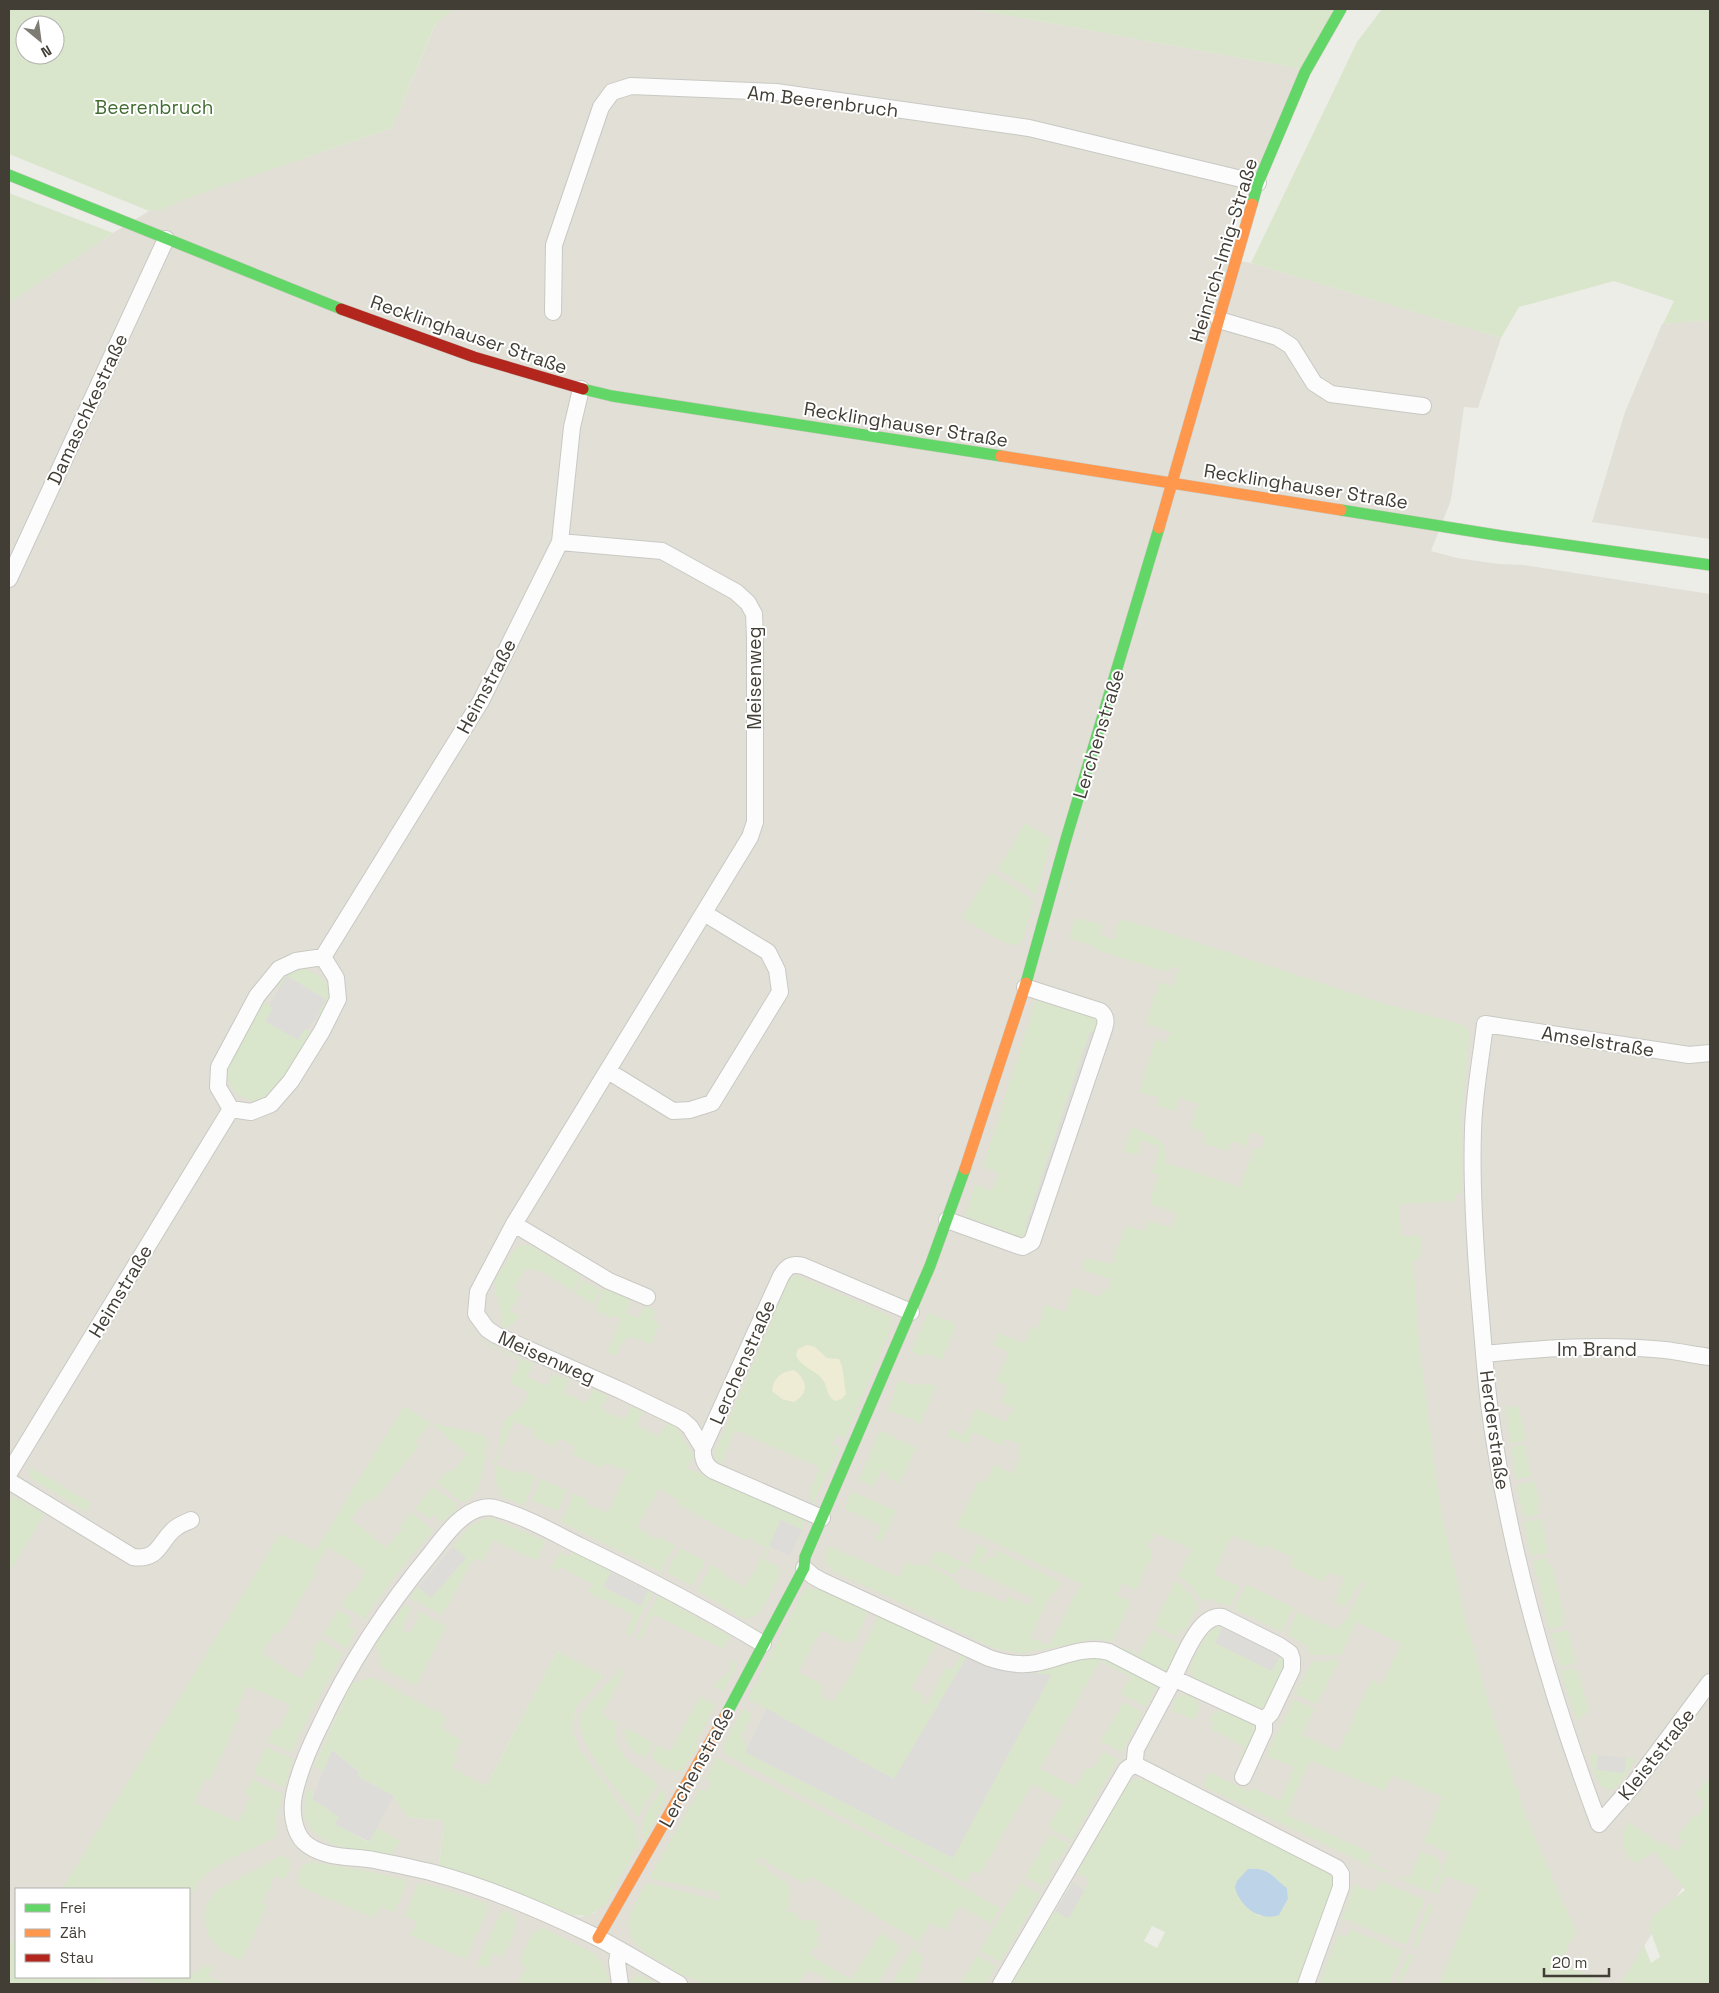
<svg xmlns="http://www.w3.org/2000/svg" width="1719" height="1993" font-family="'Space Grotesk',sans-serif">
	<rect width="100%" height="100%" fill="#edede8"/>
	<path fill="#e1dfd6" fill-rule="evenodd" d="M442,9H973L1301,69L1219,257L1251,263L1501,338L1478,408L1464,407L1451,500L1431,551L1457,558L1499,564L1524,565L1710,594V1849L1665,1913L1620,1984H1605L1560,1963L1552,1984H1298L1324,1908L1211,1813L1141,1779H1137L1077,1873L1090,1879L1085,1890L1071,1883L1011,1984H114L96,1977H189V1889H16V1944L9,1941V303L113,233L149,211L392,128ZM557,1651L604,1676L575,1709L572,1730L579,1748L636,1826L639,1844L621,1875L595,1913L581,1917L573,1915L502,1887L439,1866L444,1821L408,1817L394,1796L361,1778L332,1750L314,1766L352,1683L452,1768L486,1786ZM314,1792L312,1799L369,1842L375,1852L340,1846L322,1838L311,1827L305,1814L306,1800Z
		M1710,320V539L1592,522L1625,412L1662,324Z"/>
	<path fill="#d9e6cb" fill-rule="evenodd" d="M9,9H453L435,25L392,128L185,199L160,211L155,209L149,211L9,154ZM25,25H55V55H25Z
		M973,9H1336L1301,69Z
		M1382,9H1710V320L1663,324L1674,301L1614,281L1519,307L1501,338L1251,263L1357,42Z
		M9,193L113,233L9,303Z
		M1025,823L1052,839L1036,894L998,869Z
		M991,872L1034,900L1023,939L1019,945L1010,944L1003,942L962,918Z
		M1075,918L1103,925L1100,935L1114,939L1120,919L1153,928L1382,1003L1457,1023C1464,1025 1467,1027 1470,1033L1462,1111L1461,1193L1456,1194V1201L1399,1204L1401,1236H1421L1422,1255L1419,1256V1260H1413L1420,1351L1441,1512L1467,1624L1487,1697L1526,1817L1576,1932L1560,1962L1605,1984H1439L1478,1888L1445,1875L1437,1895L1433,1893L1449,1853L1424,1842L1442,1797L1392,1775L1385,1791L1310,1760L1286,1815L1372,1853L1368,1863L1388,1871L1384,1873L1203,1786L1209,1772L1250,1792L1252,1788L1280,1801L1294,1767L1266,1756L1294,1699L1314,1709L1302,1735L1338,1752L1371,1680L1382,1685L1401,1643L1356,1622L1341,1655H1311L1306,1645L1287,1635L1297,1612L1336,1630L1347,1618L1365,1583L1362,1580L1345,1607L1335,1602L1344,1578L1334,1573L1332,1575L1328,1573L1323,1582L1290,1566L1293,1557L1266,1545L1264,1549L1232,1535L1214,1574L1240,1587L1230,1606C1223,1603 1213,1602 1207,1598L1202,1601L1191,1586L1178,1575L1192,1549L1155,1533L1147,1547L1154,1551L1136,1590L1122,1583L1116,1595L1131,1602L1112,1642L1095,1639L1034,1651L1022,1653L1002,1650L985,1644L916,1610L833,1571C823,1562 824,1558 829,1546L899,1577L907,1562L918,1566L920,1564L927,1565L954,1579L959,1587L973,1592H981L1004,1603L1008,1596L1029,1606L1033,1598L961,1565L955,1575L929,1563L935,1551L945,1553L968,1566L978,1544L988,1550C987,1555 980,1559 982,1565L988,1557H995L996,1553L995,1549L1061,1582L1055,1594L1051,1593L1030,1638L1049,1646L1081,1584L957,1525L979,1480L986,1483L994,1464L1013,1474L1021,1455L1017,1453L1021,1445L1005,1438L1002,1446L973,1432L967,1444L948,1436L951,1429L963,1436L976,1409L1006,1422L1014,1408L1001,1402L1008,1386L996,1381L1009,1352L993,1345L998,1333L1025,1343L1031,1327L1037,1330L1045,1305L1065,1312L1073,1287L1100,1297L1104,1289L1107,1290L1111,1279L1083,1270L1085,1258L1112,1264L1125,1226L1145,1231L1149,1221L1172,1228L1177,1213L1153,1205L1150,1201L1158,1175L1152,1173L1160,1148L1142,1140L1138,1154L1123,1152L1132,1127L1158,1139L1164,1147L1166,1163L1240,1187L1254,1148L1262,1149L1265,1137L1250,1132L1247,1146L1232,1141L1228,1151L1202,1143L1205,1133L1190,1127L1198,1104L1179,1098L1175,1111L1156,1105L1158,1097L1139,1092L1156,1038L1166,1043L1170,1032L1146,1024L1159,982L1173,986L1180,966L1164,971L1096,950V947L1069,938Z
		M299,967C312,971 333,980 330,998C329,1004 325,1011 322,1016L318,1013L326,999L287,976L279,988L276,986L284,974Z
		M1038,1000L1093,1016L1099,1024L1098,1034L1090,1032L1025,1228L1032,1231L1023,1238L965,1216L975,1185L992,1191L999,1173L983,1167L1035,1002Z
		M264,1002L274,1008L266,1021L298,1040L305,1029L312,1032L274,1094L260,1101H252L238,1095L229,1083L227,1069L229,1060Z
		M521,1245H529L581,1276L573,1291L539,1270L537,1271L533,1269L524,1271L514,1287L521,1293L510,1311L521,1317L503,1330L494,1281L515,1249Z
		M796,1275L892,1317L890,1321L893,1323L845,1438L836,1435L832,1444L840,1448L812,1505L809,1493L819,1467L735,1430L721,1465L717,1461L714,1454L789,1280ZM815,1347L827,1358L839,1359L845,1387L829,1396L825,1383L818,1375ZM794,1370L801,1374L795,1401L778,1397Z
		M582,1280L601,1290L593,1304L575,1293Z
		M604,1288L631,1300L626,1313L639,1318L644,1306L655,1310L653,1320L659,1324L651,1345C630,1334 625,1334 615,1356L608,1352L621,1319L612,1315L611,1318L595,1310Z
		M928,1313L952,1322L956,1326L942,1360L928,1354L920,1356L911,1351Z
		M450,1325L533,1364L527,1377L546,1386L553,1374L569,1380L564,1393L587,1403L593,1389L607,1396L601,1409L624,1420L631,1406L643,1412L637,1426L659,1436L668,1423L675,1426L694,1456L687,1468L803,1518L804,1522L802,1530L781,1520L764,1560L779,1567L777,1570L781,1572L761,1611L753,1617L744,1619L698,1591L711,1565L724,1572L723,1575L745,1587L767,1548L748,1538L746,1541L677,1504L679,1500L659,1489L637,1528L658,1540L660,1537L675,1545L661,1572L561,1522L573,1493L588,1500L586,1504L608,1513L627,1471L605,1462L602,1468L573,1455L576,1447L559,1438L555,1447L533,1437L535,1431L514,1421L495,1464L517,1474L520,1470L536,1477L524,1506L501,1496L495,1478L497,1466L493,1464L499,1449L503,1421L523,1405L529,1392L510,1383L520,1360Z
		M901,1381L909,1384L936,1385L920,1425L918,1422L888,1410L898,1382Z
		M404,1406L430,1423L415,1443L419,1446L372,1502L368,1499L351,1519L386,1548L403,1528L400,1526L412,1512L433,1531L396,1575L364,1619L342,1605L349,1592L353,1594L366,1571L328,1547L314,1569L317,1572L280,1634L275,1632L262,1653L301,1679L315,1656L311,1653L320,1639L343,1654L311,1712L292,1752L267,1742L273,1728L279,1731L290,1705L247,1686L235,1712L240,1714L211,1780L205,1778L194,1803L239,1822L250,1796L245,1793L252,1779L283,1794L276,1819L277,1834L274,1838C252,1849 221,1860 204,1876C197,1882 193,1891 189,1900V1889H62L280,1534L315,1551Z
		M1518,1406L1526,1437L1525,1441L1510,1443L1505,1407Z
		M431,1423L480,1434L486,1437L487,1440C485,1457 483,1499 461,1502L437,1482L448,1470L452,1472L467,1454Z
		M881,1431L916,1448L902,1478L898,1483L885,1477L888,1472L882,1470L873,1487L859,1480L878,1434Z
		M1524,1444L1532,1476L1516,1479L1511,1447Z
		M30,1467L91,1503L86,1512L32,1479L29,1475Z
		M541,1479L567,1490L558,1511L532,1501Z
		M1534,1481L1540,1505L1537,1506L1539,1514L1523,1518L1517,1485Z
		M433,1487L455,1503L457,1509L442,1522L434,1515L429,1519L415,1508Z
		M853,1492L896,1511L881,1542L875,1540L882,1526L845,1509L850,1494Z
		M15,1497L44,1514L9,1573V1500Z
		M491,1518L545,1541L537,1561L494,1540L482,1562L474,1558L442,1615L409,1598L418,1587L431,1598L466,1558L453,1547C463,1532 472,1521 491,1518Z
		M1539,1519L1542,1521L1547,1544V1553L1531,1556L1523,1522Z
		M680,1548L705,1561L692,1586L667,1572Z
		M560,1552L569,1558L572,1552L611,1572L604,1588L641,1606L648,1591L653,1592L630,1636L625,1633L634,1615L588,1592L593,1584L559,1566L557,1571L551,1568Z
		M1547,1558L1549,1565H1552L1564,1616L1562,1617L1564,1625L1549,1629L1533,1561Z
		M1176,1580L1190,1593L1199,1605L1184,1631L1180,1630L1177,1637L1154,1625Z
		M1247,1585L1294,1608L1282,1632L1234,1609Z
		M808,1588L827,1591L868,1611L854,1643L849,1640L844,1642L821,1630L798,1672L824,1686L821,1696L832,1702L849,1678L879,1614L935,1643V1647L911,1689L924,1696L922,1703L927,1704L946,1667L952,1670L962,1653L968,1655L894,1779L748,1699L804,1590Z
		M658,1596L730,1636L724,1649L653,1614L640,1640L636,1639Z
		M404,1605L411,1608L402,1630L410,1633L419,1616L417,1614L418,1611L446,1626L416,1686L382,1668L376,1644Z
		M338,1610L352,1618L348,1626L356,1630L347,1649L323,1634Z
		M1219,1627H1222L1215,1643L1272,1671L1281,1654C1290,1670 1275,1689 1268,1703L1264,1707L1258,1708C1245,1703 1192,1684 1190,1671C1189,1664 1196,1656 1199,1649C1204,1639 1207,1630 1219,1627Z
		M1152,1630L1179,1643L1167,1670L1164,1672L1124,1653L1122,1647L1139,1655Z
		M1566,1630L1568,1631L1576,1662L1560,1667L1551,1634Z
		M557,1651L604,1676L575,1709L572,1730L579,1748L636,1826L639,1844L606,1904L589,1916L573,1915L502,1887L439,1866L444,1821L408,1817L394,1796L357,1776L359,1772L332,1750L323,1772L314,1766L352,1683L372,1677L443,1715L445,1719L441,1728L462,1740L454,1755L458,1757L452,1768L486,1786Z
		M1098,1656L1157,1685L1146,1707L1121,1694L1130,1677L1100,1660L1042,1765L1040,1769L1075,1787L1085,1769L1094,1768L1103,1752L1118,1759L1072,1840L1048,1827L1063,1801L1032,1784L980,1874L973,1871L966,1883L723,1753C722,1744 738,1719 743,1709L752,1714L742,1735L746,1746L759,1760L953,1858L1050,1676L1035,1673L1039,1667Z
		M729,1660L737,1664L723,1692L713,1686C721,1677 725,1679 731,1668Z
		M1339,1660L1317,1704L1295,1694L1312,1662Z
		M1575,1668L1579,1675L1589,1710L1577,1721L1560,1671Z
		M621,1669L624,1671L602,1715L617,1723C608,1754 637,1767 658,1784L640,1812L638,1818C624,1799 571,1738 580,1716C586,1704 611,1680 621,1669Z
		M1181,1695H1187L1197,1700L1199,1709L1195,1720L1171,1710L1175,1703L1172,1701Z
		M700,1696L716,1705L697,1741L698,1746L683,1770C669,1773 664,1768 653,1760L652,1754L658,1745L670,1752Z
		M1123,1702L1143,1712L1122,1752L1101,1741Z
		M1221,1710L1255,1726L1256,1731L1243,1758L1240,1756L1244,1747L1211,1729L1214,1723L1209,1720L1211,1715Z
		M627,1728L653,1743L647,1756C632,1757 622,1740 627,1728Z
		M265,1747L293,1759L284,1788L254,1773Z
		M1589,1754L1598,1755L1597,1770L1624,1773L1626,1758L1636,1759L1620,1784L1611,1790C1595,1789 1593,1767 1589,1754Z
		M717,1758L915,1860L1000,1908L991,1924L960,1906L945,1931L930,1922L914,1950L924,1957L919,1967L922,1969L913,1984H891L918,1941L810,1876L804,1884L759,1857L756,1861L761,1865L766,1866L769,1872L774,1875L776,1874L779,1879L787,1882L791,1897L788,1899L790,1904L786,1912H795L797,1914L798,1919L805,1921L808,1919L817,1922V1927L814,1930L820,1933L816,1939L819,1942L818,1946L811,1950L809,1954L851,1980L880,1933L900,1946L878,1984H834L808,1969L798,1984H701L700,1981L690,1978V1976L679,1977L672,1971L671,1967C643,1952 615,1939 635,1904C639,1897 642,1889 647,1883L721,1901L716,1890L711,1891L649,1878L700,1789L706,1792L711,1782L705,1779Z
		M1137,1779L1145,1780L1326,1869L1328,1873H1330L1334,1885L1333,1889L1330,1891V1898L1324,1908V1913L1321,1916L1322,1919L1320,1920L1298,1984H1011L1072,1882L1085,1889L1090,1879L1077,1873L1129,1782ZM1248,1869C1270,1867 1272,1877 1287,1888L1288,1899L1282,1910L1259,1916L1241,1900ZM1152,1926L1165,1932L1157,1948L1144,1941Z
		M1706,1780L1710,1783V1984H1620L1644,1945L1651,1963L1660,1957L1649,1927L1651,1918L1685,1890L1654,1851L1638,1863C1620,1857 1620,1835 1628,1822L1661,1844L1664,1843L1677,1852L1684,1841L1677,1837L1693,1816L1697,1818L1706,1803L1696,1795Z
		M307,1788L314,1792L312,1799L340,1817L336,1824L368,1842L377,1828L400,1841L392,1854C364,1851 313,1851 305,1815C304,1807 306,1796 307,1788Z
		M663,1788L666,1800L644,1842C638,1818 650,1806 663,1788Z
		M1050,1834L1069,1844L1059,1861L1055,1859L1049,1870L1053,1872L1043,1887L1025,1877Z
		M1420,1851L1437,1858L1442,1866L1430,1892L1399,1879L1400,1876L1409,1879Z
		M281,1856L288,1858C292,1867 288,1873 284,1880L275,1876L262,1903L267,1905L244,1957L240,1959L234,1958L220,1950L208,1935L204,1916L207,1903L217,1890Z
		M310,1862L368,1871L406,1880L407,1882L394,1912L380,1907L374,1918L297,1885L300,1868Z
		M1380,1881L1425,1900L1406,1945L1342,1918L1354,1884L1374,1892Z
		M418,1883L437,1887L488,1904L485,1915L466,1959L410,1935L417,1922L405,1916Z
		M1020,1883L1040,1894L1000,1962L980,1951Z
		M1429,1904L1433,1906L1416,1949L1412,1947Z
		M504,1910C507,1912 512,1913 514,1916C520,1922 507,1949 503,1957L493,1953L487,1968L477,1964L500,1914Z
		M543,1928L594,1953L603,1964L610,1984H518L526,1967L519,1963L532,1933Z
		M1350,1929L1403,1951L1390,1984H1319L1338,1934L1347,1937Z
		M9,1941L16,1944V1977H96L115,1984H9Z
		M1408,1954L1413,1956L1401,1984H1396Z
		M977,1955L996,1966L986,1984H960Z
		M207,1965L212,1967L209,1977L226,1984H152L134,1977L187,1978Z
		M639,1975L658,1984H630L631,1979Z"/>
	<path fill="#efecd5" d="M807,1345L815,1347L827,1358L839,1359L842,1366L846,1394L842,1399L835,1401C826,1396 828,1387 823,1380C815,1369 801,1368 796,1355L798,1349Z
		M794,1370C806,1379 811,1392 794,1402L782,1399L772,1391C773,1378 782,1371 794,1370Z"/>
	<path fill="#dddcd8" d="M287,976L326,1000L308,1030L305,1029L298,1040L265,1021L273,1008L269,1005Z
		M1090,1032L1102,1035L1036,1232L1025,1228Z
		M781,1520L802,1530L789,1556L769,1546Z
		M453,1547L466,1558L431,1598L418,1587Z
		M611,1572L648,1591L641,1606L603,1587Z
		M1223,1626L1281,1654L1272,1671L1215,1643Z
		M968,1655L1038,1669L1036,1673L1051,1675L953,1858L745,1752L767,1709L894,1779Z
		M332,1750L359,1772L357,1776L394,1796L369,1842L335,1824L339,1817L312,1799Z
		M1598,1755L1626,1758L1624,1773L1596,1770Z
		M1072,1883L1085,1890L1068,1919L1055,1911Z"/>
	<path fill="#bdd3e7" d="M1248,1869C1270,1867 1272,1877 1287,1888L1288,1899L1279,1915C1260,1922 1239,1906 1235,1887L1237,1881Z"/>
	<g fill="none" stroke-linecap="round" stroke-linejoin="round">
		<g stroke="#c9c9c4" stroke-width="18">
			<path id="street" d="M553,312L554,245L601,107L612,92L631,86L776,92L1029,128L1258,183
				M1219,320L1277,337L1291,346L1314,383L1331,394L1423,406
				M560,542L662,551L736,592L748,603L754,614L755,638V822L750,837L514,1224L478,1292L476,1314L487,1329L496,1335L622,1391L682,1420L690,1427L703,1448
				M9,579L166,239
				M323,957L481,701L560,542L572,427L581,389
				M1710,1053L1689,1055L1485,1024C1481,1059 1474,1094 1473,1130C1471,1188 1475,1247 1480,1306C1483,1339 1485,1371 1489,1404C1508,1548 1548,1688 1599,1824L1634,1784L1710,1682
				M608,1071L673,1111L690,1110L712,1103L780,992L777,970L768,952L704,913
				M231,1109L251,1112L271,1104L291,1081L322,1031L338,999L336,978L323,957
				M231,1109L218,1087L219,1067L257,996L279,969L296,961L323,957
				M947,1220L1019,1246L1023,1247L1032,1242L1102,1035C1105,1026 1109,1018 1100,1011L1025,987
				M514,1224L609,1281L647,1297
				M1484,1354C1544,1348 1605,1344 1665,1350C1680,1352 1695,1355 1710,1357
				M9,1473L231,1109
				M9,1481L133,1557C161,1561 159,1539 177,1527C181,1524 187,1522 191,1520
				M822,1518L714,1471C705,1466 702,1458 703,1448L781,1276C787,1266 792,1263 803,1266L911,1312
				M804,1568L813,1576L822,1581L989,1658C1004,1663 1020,1666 1036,1663C1060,1658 1085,1645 1109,1652L1171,1684L1173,1678L1264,1720
				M1173,1678C1183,1660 1198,1614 1222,1617L1280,1646L1290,1653L1292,1659V1669L1271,1713L1264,1720V1731L1243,1777
				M1136,1765L1337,1868L1341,1874V1887L1306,1984
				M619,1950L617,1962L620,1984
				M679,1984C648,1967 618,1947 586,1932C538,1909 486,1887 434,1873C414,1868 394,1864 374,1860C352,1856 322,1859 304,1842C293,1831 291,1810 294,1795C299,1771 309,1748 320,1726C349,1664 388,1605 432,1552C444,1537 461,1512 482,1508C487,1507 493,1507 498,1509C526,1517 554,1533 580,1546C642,1576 704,1608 763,1644
				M1001,1984L1126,1770L1130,1767L1136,1765L1135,1759L1136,1749L1171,1684"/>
		</g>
		<g stroke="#cccac0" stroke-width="12">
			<path id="fast" d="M9,175L341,309
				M1252,204L1258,183L1305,72L1341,9
				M583,389L612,396L1001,456
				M1341,510L1502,536L1710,565
				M1026,983L1066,839L1159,528
				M727,1713L804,1568L805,1557L930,1266L965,1169"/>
		</g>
		<g stroke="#cccac0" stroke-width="12">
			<path id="slow" d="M1001,456L1341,510
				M1159,528L1252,204
				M965,1169L1026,983
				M598,1938L727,1713"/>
		</g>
		<g stroke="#cccac0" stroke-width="12">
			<path id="jam" d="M341,309L474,357L583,389"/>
		</g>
		<use href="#street" stroke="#fcfcfc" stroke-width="16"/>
		<use href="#fast" stroke="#63d668" stroke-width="11"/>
		<use href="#slow" stroke="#ff974d" stroke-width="11"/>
		<use href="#jam" stroke="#b3261e" stroke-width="11"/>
	</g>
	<g text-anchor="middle" stroke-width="4" stroke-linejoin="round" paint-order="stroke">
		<g font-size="19" fill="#423e36" stroke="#fff">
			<text transform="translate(823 101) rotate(7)" y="7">Am Beerenbruch</text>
			<text transform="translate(1223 250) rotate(-73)" y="7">Heinrich-Imig-Straße</text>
			<text transform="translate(469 334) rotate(19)" y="7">Recklinghauser Straße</text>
			<text transform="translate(87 409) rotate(-65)" y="7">Damaschkestraße</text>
			<text transform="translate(906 424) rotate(9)" y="7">Recklinghauser Straße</text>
			<text transform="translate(1306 486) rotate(9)" y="7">Recklinghauser Straße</text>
			<text transform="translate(754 678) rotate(-90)" y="7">Meisenweg</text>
			<text transform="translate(486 686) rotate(-62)" y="7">Heimstraße</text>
			<text transform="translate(1098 734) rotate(-73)" y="7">Lerchenstraße</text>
			<text transform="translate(1598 1041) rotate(9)" y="7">Amselstraße</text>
			<text transform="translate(120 1291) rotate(-59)" y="7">Heimstraße</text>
			<text x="1597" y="1356">Im Brand</text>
			<text transform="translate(547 1357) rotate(24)" y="7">Meisenweg</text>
			<text transform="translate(742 1362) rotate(-66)" y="7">Lerchenstraße</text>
			<text transform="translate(1495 1430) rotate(82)" y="7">Herderstraße</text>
			<text transform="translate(1656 1754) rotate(-52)" y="7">Kleiststraße</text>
			<text transform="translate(696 1767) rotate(-61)" y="7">Lerchenstraße</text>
		</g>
		<g font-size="19" fill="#426c31" stroke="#fff">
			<text x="154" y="114">Beerenbruch</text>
		</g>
	</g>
	<rect width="1719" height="1993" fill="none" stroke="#423e36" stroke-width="20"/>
	<rect x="15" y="1888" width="175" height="90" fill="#ffffff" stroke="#b3b2af"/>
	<rect x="25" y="1904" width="25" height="8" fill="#63d668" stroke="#b3b2af"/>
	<text x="60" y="1913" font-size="15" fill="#423e36">Frei</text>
	<rect x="25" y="1929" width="25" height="8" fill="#ff974d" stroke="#b3b2af"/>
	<text x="60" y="1938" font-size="15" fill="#423e36">Zäh</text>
	<rect x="25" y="1954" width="25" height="8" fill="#b3261e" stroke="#b3b2af"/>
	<text x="60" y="1963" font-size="15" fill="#423e36">Stau</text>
	<g transform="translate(40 40) rotate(151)"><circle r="24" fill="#ffffff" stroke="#b3b2af"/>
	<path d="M0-4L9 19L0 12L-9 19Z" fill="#7e7b74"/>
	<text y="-8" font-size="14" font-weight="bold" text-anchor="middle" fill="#423e36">N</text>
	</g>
	<path d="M1544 1968v8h65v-8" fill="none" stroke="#423e36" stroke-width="2.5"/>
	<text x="1552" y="1968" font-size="15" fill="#423e36" stroke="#ffffff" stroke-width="4" paint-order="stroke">20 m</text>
</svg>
